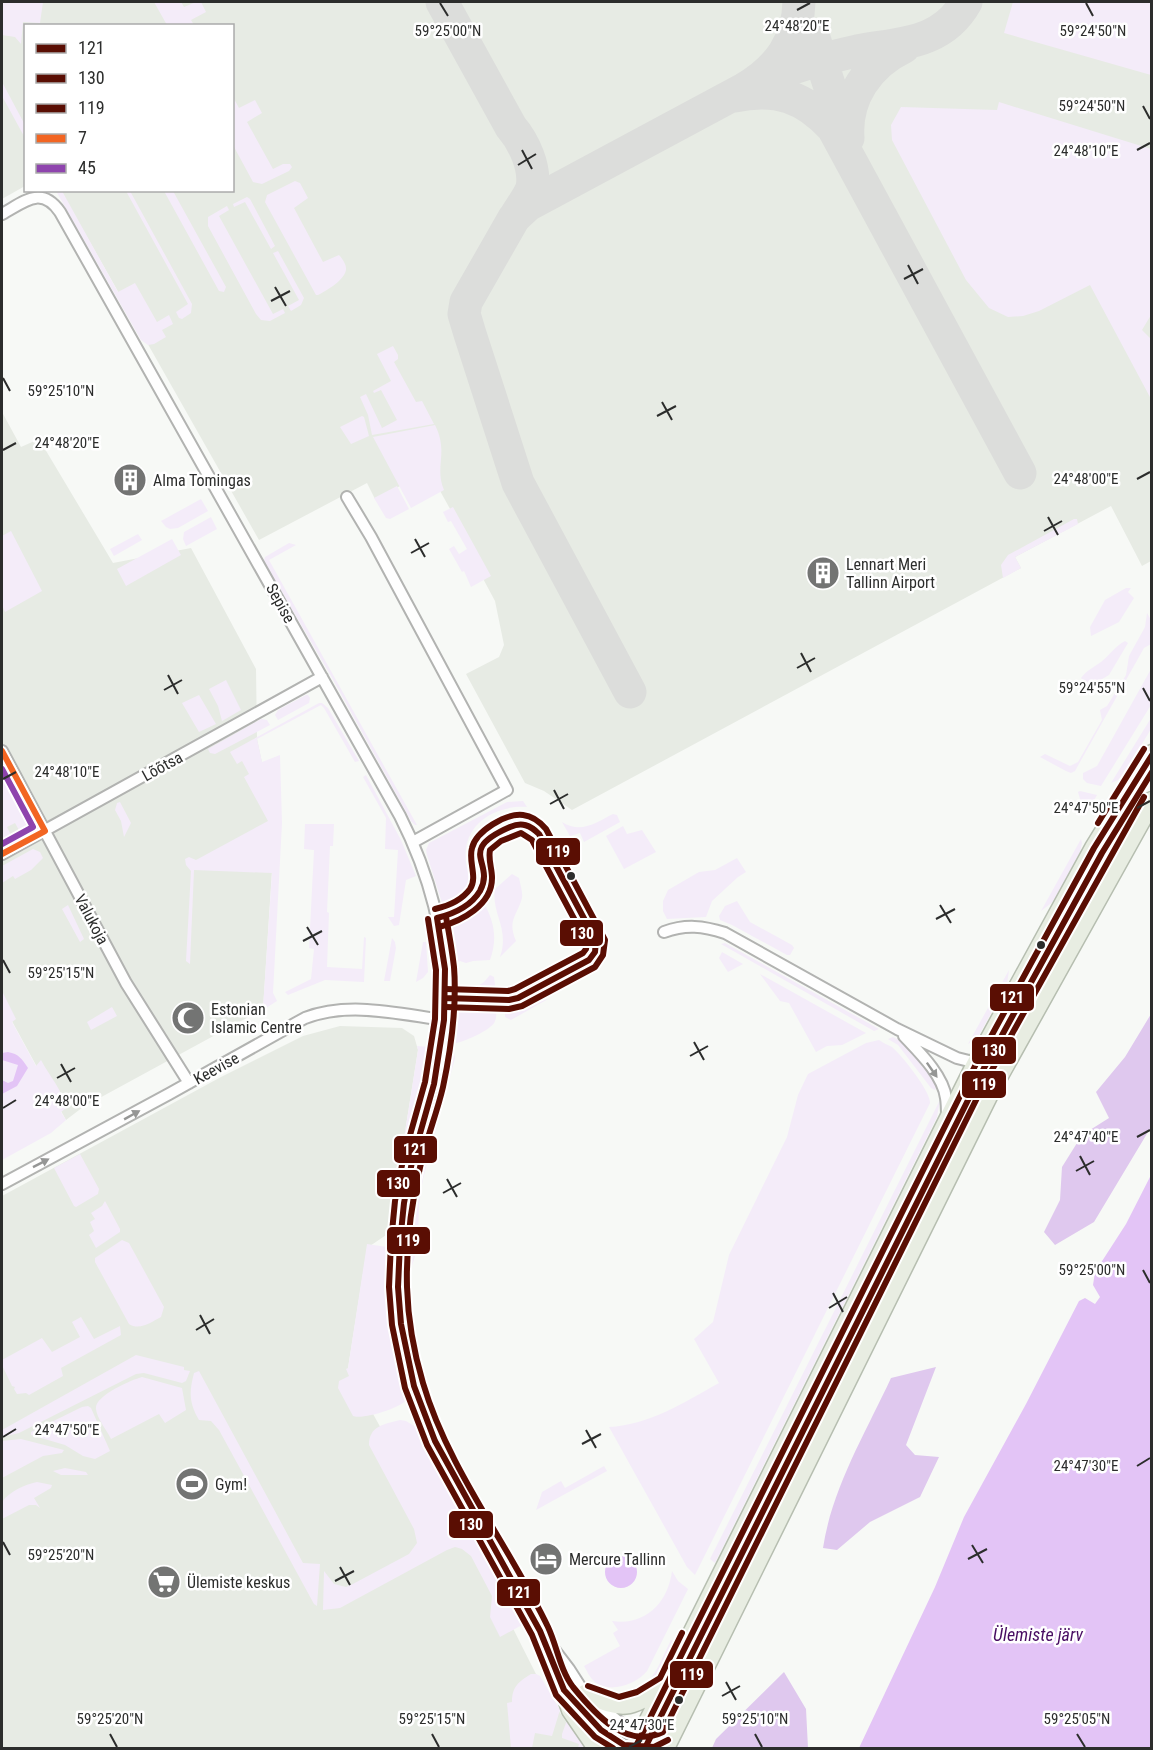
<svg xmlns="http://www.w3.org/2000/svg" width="1153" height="1750" font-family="'Roboto Condensed',sans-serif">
	<rect width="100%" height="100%" fill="#f7f9f6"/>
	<path fill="#e7ebe4" d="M2,2H1151V561L1142,566L1111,506L1015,557L1021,568L572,810L544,791L525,783L466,674L499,657L504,645L495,601L480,573L484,570L429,471L375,499L367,483L259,540L61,191L232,190V26H26L25,186L2,199Z
		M2,412L21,447L39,439L113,563L191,548L256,669L257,739L275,824L263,1009L83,1107L66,1120L7,1012H2Z
		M340,1026L402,1028L414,1036L418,1050L389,1233L367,1248L348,1368L443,1542L464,1531L540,1682L583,1748H2V1196L221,1077L303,1036Z"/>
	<path fill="#f4ecf9" d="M2,2H43L40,23L23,22L21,44L15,37L2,35Z
		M154,2H181L184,7L196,2H201L206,12L191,20L194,25H167Z
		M1013,2H1151V75L1004,33Z
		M2,82L25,125V138L2,96Z
		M233,97L239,108L255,100L262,113L247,122L273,169L283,164H290L292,167L289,171L262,184L253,182L233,145Z
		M999,102L1151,149V315L1142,330L1151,339V399L1090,285L1039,311L1023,316L1008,317L989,308L966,280L892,140L891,125L901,107L997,110Z
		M295,181L300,183L308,198L294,208L323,262L339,255C342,258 346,264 346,268C347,279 326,291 318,295H316L265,202L267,195Z
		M56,191H62L118,292L135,283L157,322L169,315L173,324L162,330L166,337L154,344L148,345L141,340Z
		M126,191H130L192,304L191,313L182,319L179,318L176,312L188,304Z
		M164,191H173L226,287L224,292L219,291Z
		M247,197L250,199L275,246L271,249L245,202L234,207L233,204Z
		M227,206L229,210L219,216L273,314L283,309L285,313L270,321L261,320L256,314L208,226V217Z
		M278,251L304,298L301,305L291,311L288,306L299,300L273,253Z
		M393,346L398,355V359L394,362L416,402L422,401L434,424L372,435L368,415L360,397L366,394L382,428L397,420L381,390L374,393L373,391L391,381L377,354Z
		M362,416L364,417L369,436L351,444L340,427Z
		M435,425C449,453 434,466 444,490L411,508L373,437Z
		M397,486L409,509L390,519L386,518L374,498Z
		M201,499L208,511L178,528L170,529L166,527L161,521Z
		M453,507L491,576L471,587L464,571L462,572L449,549L454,546L459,554L467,549L451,521L448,522L443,512Z
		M211,517L217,529L186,546L183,539L184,532Z
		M1074,519H1077L1078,524L1015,557L1021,568L1003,578L1001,565L1008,555Z
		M11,531L42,591L5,612L2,605V536Z
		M138,534L142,540L114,556L110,549Z
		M172,539L181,555L126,586L117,569Z
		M289,543L296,545L269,560L417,825H415L411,821L332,678L264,561L265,557Z
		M1126,588H1131L1128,592L1134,598L1119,622L1091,636L1090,627L1105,600Z
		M1147,613L1151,620V644L1144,648L1075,771L1071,773L1066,771L1040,757L1045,754L1070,766L1078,762L1102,720L1100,710L1107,706L1126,675L1129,656L1145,627Z
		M1125,641L1128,643L1109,675L1087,688V684L1081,678C1087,670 1094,667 1101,662C1110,655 1115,646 1125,641Z
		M1151,669V705L1101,786L1087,783L1083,779V773L1097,766Z
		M226,680L241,710L222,721L218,706L209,689Z
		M199,695L216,724L199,732L182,703Z
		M306,695H308L310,698L309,703L278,720L275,715L278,710Z
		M319,703H322L328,708L359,761L355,762L324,708L321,705L257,739L262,762L280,755L282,823L273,993L277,1001L255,1015L254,1014L263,1008L272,873L194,870L190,964L186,961L191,871L186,865L185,859L189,857L196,860L268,821L244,777L249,774L242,761L237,764L230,752Z
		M1151,718V729L1125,772L1118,780L1111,783Z
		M261,719L267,720L270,725L215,754L210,753L208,749Z
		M2,772L28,822L20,832L15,823L7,827L11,835L2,838Z
		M1151,772C1151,793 1122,836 1111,856L1108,852L1109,845Z
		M366,775L401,840L416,876L406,880L399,925L394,926L388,917H394L398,850L385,849L386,818L363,777Z
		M1080,791L1097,795L1085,816L1078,792Z
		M523,801L527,807C493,805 461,826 466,863C467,871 472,878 473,886C469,896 457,906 447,909L443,906L427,855L426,850L429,843L507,802Z
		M120,802L131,823L124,837L121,821L115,810L117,803Z
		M613,814L617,815L620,822L584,842L580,833L570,836L562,822C581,834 595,823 613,814Z
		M305,824H334L333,846H330L327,912L329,913L327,967L362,969L364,937L366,938L364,982L325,980L288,995L285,992L311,979L314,949L309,948L314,850L304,849Z
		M623,826L627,834L642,830L656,852L624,869L606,836Z
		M1081,839L1082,843L1080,852L1054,901L1041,911Z
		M33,849L40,852L43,858L31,870L15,879L13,876L2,883V866Z
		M737,858L746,872L738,877L712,901L706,917L667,919L663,911V901L668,890L699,872L715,870Z
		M512,874L519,878C520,884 523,892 522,898C517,916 507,920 516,941L500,957C510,928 491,914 495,889Z
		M483,901C494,921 498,938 490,960L473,961L466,963L460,961L452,964L448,929L451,921Z
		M737,901L750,922L792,945L794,948L790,955H787L732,925L720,920L719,916L725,906Z
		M68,905L84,939L80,942L62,909Z
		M392,938L395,942L396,948L390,981H384Z
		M423,942H426L428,972L423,978L416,982Z
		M725,943L879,1029L874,1031L721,944Z
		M722,952L743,964L728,972L719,958Z
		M1009,970L1007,984L977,1039L968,1044Z
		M760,974L866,1033L842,1045L827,1046L816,1052L789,1003L780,1001Z
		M490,975L494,977L496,993H467L484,982Z
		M1035,979L1037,980C1025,1007 1016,1036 994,1057Z
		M2,991L16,1019L12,1022L36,1066L41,1060C50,1077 62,1089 66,1108L61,1112L66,1120L51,1133L2,1160Z
		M548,999L511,1020L505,1017V1007L528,1005Z
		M470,1006H496C496,1010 497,1017 495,1021C493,1030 458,1045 449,1044C451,1027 451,1012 470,1006Z
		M112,1007L117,1016L91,1030L87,1022Z
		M893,1037C913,1047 926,1067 937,1086L935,1090L931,1088L898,1045L888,1039Z
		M879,1040C883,1043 888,1045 892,1047C901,1054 931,1092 930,1103L695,1575L687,1567L609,1427C649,1425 685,1402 719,1383L694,1339L713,1322L729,1255L787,1137L798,1095L808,1074L866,1043Z
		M417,1046L430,1047L429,1071L405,1161L394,1229L391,1234L389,1233L418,1050Z
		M448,1050L454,1053L455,1058L423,1179L419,1205L418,1237H414L408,1228L417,1172L442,1084Z
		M940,1100L937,1117L715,1563L710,1559Z
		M959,1122L961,1132L662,1732L657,1730Z
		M80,1154L99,1189L98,1194L76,1207L74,1206L54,1168Z
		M105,1201L120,1229V1232L96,1248L89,1235L94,1231L90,1222L95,1219L91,1213L102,1206Z
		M122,1240L129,1243L164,1307L161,1317C151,1322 140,1331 129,1324L95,1262V1258Z
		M367,1244L387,1247L392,1252L395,1333L407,1399C402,1408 362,1420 353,1416L338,1388L339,1381L349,1376L346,1369L348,1368Z
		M417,1250L410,1272L413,1323L423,1374L439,1420L447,1437L448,1446C418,1387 407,1325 405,1259L410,1252Z
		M81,1317L94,1339L120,1326L121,1335L61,1368L63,1376L29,1395L26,1393L17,1394L14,1389L15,1387L12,1386L2,1365V1360L42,1338L52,1352L80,1337L72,1322Z
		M136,1355L184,1367V1370L190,1371L186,1381L182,1383L144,1373L136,1374L19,1433L2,1437V1430Z
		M199,1371L303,1563L320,1564L317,1606L314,1604L219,1430L211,1421L199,1420C189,1403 189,1392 194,1373Z
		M142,1377L182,1388L186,1410L165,1423L159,1414L111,1439C107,1430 97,1419 96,1409C94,1396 131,1380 142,1377Z
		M88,1406L91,1408L110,1451L95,1459L83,1456L65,1445L31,1435V1432L82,1407Z
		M400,1420L406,1421L419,1429L432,1458L522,1622V1625L500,1637L490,1617L492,1596L471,1556L462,1549L455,1547L447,1550L340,1608L323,1610L324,1571L334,1584L346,1587L351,1585L409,1554L417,1543L414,1529L369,1445C369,1426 384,1424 400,1420Z
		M21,1439L64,1450L62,1453L43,1456L2,1478V1441Z
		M604,1466L607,1471L536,1510L542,1492L561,1481L565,1488Z
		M65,1468L86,1472L88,1475H61L53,1471Z
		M37,1482L52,1485L51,1488L34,1498L40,1508L36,1505H29L2,1519V1502C10,1491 24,1485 37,1482Z
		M672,1571L678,1581L688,1589L647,1671C637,1684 610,1694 595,1682C590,1678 587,1671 584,1666L620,1646L613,1633L618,1630L612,1621C645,1626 668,1603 672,1571Z
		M671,1640L676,1642L656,1681L648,1689L629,1695C634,1688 643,1687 649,1680C659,1669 664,1653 671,1640Z
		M531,1674H536L540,1676L560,1710L552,1736L535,1733L532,1748H511L507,1703L512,1702C512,1687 518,1682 531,1674Z
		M567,1720H568L587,1748H578L579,1744L562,1738V1734Z"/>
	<path fill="#dfc8ee" d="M1151,1014V1127L1094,1222L1055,1245L1044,1232L1060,1200L1062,1167L1082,1135L1109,1118L1096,1092L1125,1057Z
		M936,1367L906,1445L915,1455L939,1457L920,1497L870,1522L837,1550L823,1548C832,1488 866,1432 891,1378Z
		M784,1672L806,1709L808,1748H712L716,1739Z"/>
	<path fill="#e3c4f6" d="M8,1052C19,1054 22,1059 28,1068L17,1086L2,1094V1080L8,1083L13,1081L18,1065L2,1060V1053Z
		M1151,1175V1748H859L935,1587L964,1517L1026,1404L1079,1301L1085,1298L1095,1304L1100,1297L1093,1285L1095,1272L1126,1224Z
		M605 1572a16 16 0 1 1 32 0a16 16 0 1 1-32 0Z"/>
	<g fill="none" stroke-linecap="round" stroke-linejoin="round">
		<path stroke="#dcdddb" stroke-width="33" d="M442,2L511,127C524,142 536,168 532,188C529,197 520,208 515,217
			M814,38L846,137
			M763,80C793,66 825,58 857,51C899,43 942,45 966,2
			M734,96C776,87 805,97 833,128L1020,473
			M848,138C845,98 868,64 904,47
			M630,692L518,483L470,334L464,314L466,302L514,218L528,205L744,89C778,69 798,42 799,2"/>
		<g stroke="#b2b3b1" stroke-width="14">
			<path id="minor" d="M2,214C24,202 41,185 60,212L400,816C432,879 449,947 445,1018C441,1067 424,1113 412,1160C390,1255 395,1352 435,1441L540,1631L556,1674L564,1690L601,1730L624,1745H637L629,1730L585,1694L569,1669L540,1631
				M347,497L371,537L507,790L413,842
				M2,751L126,983L189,1083
				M2,854L322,677
				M664,932C686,924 703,926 725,933L897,1029L957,1058L985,1065H995L1007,1060
				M904,1036C919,1052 943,1075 946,1098C947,1104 947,1111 947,1117
				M2,1184L169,1094L305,1018C349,1001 399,1014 444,1020"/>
		</g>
		<g stroke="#b6beb0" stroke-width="21">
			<path id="trunk" d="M564,1690L571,1710L597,1748
				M585,1694C628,1711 628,1708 667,1684
				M635,1748L976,1064L1094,848L1152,754
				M665,1748L991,1090L1152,801"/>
		</g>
		<use href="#minor" stroke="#fefefe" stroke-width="10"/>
		<use href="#trunk" stroke="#e8ede2" stroke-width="18"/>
		<g stroke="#fff" stroke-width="10">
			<path id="bus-1" d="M437,918L445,969L444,1020L434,1084L412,1162L404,1203L400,1242L398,1287L401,1324L414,1386L435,1441L540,1631L564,1690L601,1730L624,1745L654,1747L668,1740
				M437,918C453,914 471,906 480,891C496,862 455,851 510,827C522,822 530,825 539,834L596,941L595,952L589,960L518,998L509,1000L445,998
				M635,1748L976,1064L1094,848L1152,755"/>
		</g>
		<g stroke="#fff" stroke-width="10">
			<path id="bus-2" d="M428,919L436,970L435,1019L425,1082L403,1160L395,1201L391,1242L389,1287L392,1325L405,1388L427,1445L532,1635L556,1695L595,1737L613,1748
				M439,927C462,921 492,905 492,878C492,868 488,860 490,850L501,841L521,833L532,840L587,943L586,949L583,953L515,989L508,991L445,989
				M645,1748L984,1068L1102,853L1152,772"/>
		</g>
		<g stroke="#fff" stroke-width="10">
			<path id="bus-3" d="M1098,823L1144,749
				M435,909C448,906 462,900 470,889C478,877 468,862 472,848C476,831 506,813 523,815C533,816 540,822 546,829L605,940L603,955L595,967L522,1006L509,1009L445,1007
				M446,917C449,933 452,950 454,967C457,1006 451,1049 443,1087C437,1113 427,1137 421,1163C411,1203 406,1246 407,1287C408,1319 414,1353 423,1383C448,1469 510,1547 548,1627C557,1646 560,1670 573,1687C595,1714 626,1750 663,1732L983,1086L1144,797
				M588,1686L619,1697L637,1692L660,1678L682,1633"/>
		</g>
		<g stroke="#fff" stroke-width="10">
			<path id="bus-4" d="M2,751L45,831
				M2,854L45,831"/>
		</g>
		<g stroke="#fff" stroke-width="10">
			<path id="bus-5" d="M2,769L33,827L2,844"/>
		</g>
		<use href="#bus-1" stroke="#5a0e03" stroke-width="6"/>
		<use href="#bus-2" stroke="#5a0e03" stroke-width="6"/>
		<use href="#bus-3" stroke="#5a0e03" stroke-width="6"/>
		<use href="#bus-4" stroke="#f26522" stroke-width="6"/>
		<use href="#bus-5" stroke="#8e44ad" stroke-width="6"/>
	</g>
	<defs><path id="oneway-solid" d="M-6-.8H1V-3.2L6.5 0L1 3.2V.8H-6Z" transform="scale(1.5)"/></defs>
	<g fill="#959695">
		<use href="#oneway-solid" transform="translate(932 1070) rotate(55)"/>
		<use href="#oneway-solid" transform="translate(132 1115) rotate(-29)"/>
		<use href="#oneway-solid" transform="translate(41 1163) rotate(-27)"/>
	</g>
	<path fill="none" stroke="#2c2d2c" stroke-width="2" d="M440,3L448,16M1086,3L1093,16M797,10L810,3M1143,106L1150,119M522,150L532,169M1137,150L1150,143M518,165L536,154M908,265L918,284M904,279L923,269M275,287L286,306M271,301L290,291M3,378L10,391M662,402L672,420M657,416L676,406M3,450L16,443M1137,479L1150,472M1048,517L1058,535M1044,531L1062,521M415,539L425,557M411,553L429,543M801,653L811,672M797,668L815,658M168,675L178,694M1143,688L1150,701M164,690L182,680M3,779L16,772M554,790L564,809M550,804L568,794M1137,808L1150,801M940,905L951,923M936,919L955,909M307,927L318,945M303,941L322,931M3,960L10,973M694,1042L704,1060M690,1056L708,1046M61,1064L71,1082M57,1078L75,1068M3,1108L16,1100M1137,1137L1150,1130M1080,1156L1090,1175M1076,1171L1094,1161M447,1179L457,1197M443,1193L461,1183M1143,1270L1150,1283M833,1293L843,1312M829,1308L847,1297M200,1315L210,1334M196,1330L214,1319M586,1430L596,1448M3,1437L16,1429M582,1444L601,1434M1137,1466L1150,1458M3,1542L10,1555M972,1545L983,1563M968,1559L987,1549M340,1567L350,1585M335,1581L354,1571M726,1682L736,1700M722,1696L740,1686M110,1734L117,1747M432,1734L439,1747M755,1734L762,1747M1077,1734L1085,1747M629,1747L642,1740"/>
	<defs>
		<g id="building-disc" transform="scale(1.725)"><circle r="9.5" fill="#737473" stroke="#fff"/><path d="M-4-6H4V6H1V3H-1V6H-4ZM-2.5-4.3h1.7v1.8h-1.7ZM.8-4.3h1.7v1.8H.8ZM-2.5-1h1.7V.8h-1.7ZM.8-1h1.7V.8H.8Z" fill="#fff"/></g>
		<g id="mosque-disc" transform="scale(1.725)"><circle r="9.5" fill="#737473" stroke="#fff"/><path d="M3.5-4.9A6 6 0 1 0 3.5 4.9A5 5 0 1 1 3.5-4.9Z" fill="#fff"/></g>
		<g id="stadium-disc" transform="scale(1.725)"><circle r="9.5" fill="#737473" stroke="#fff"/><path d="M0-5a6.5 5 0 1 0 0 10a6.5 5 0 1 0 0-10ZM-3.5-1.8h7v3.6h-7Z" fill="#fff"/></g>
		<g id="hotel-disc" transform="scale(1.725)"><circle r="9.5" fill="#737473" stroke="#fff"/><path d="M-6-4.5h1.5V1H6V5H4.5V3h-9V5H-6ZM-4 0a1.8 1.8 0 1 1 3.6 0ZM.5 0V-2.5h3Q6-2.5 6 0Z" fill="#fff"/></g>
		<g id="supermarket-disc" transform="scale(1.725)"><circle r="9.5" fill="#737473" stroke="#fff"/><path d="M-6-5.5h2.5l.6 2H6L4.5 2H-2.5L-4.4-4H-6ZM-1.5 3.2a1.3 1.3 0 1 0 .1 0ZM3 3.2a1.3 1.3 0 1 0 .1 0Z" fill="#fff"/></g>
	</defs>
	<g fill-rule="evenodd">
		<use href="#building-disc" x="130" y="480"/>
		<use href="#building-disc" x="823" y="573"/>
		<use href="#mosque-disc" x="188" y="1018"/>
		<use href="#stadium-disc" x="192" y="1484"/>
		<use href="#hotel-disc" x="546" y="1559"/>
		<use href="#supermarket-disc" x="164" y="1582"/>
	</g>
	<g fill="#2c2d2c" stroke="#fff" stroke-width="2">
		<circle cx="571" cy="876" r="5"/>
		<circle cx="1041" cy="945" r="5"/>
		<circle cx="679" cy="1700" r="5"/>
	</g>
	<g text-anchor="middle" stroke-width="5" stroke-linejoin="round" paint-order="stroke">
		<g font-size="16" fill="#2c2d2c" stroke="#fff" text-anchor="start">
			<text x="153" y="486">Alma Tomingas</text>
			<text x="846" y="570">Lennart Meri<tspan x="846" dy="18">Tallinn Airport</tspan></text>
			<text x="211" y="1015">Estonian<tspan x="211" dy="18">Islamic Centre</tspan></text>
			<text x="215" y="1490">Gym!</text>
			<text x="569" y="1565">Mercure Tallinn</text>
			<text x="187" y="1588">Ülemiste keskus</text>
		</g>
		<g font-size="16" fill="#2c2d2c" stroke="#fff">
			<text transform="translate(281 603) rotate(61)" y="6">Sepise</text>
			<text transform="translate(162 766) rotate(-29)" y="6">Lõõtsa</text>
			<text transform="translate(92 919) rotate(62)" y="6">Valukoja</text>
			<text transform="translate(216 1068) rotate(-29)" y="6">Keevise</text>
		</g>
		<g font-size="18" font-style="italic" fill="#480d62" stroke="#fff">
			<text x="1038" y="1641">Ülemiste järv</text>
		</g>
	</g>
	<g font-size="15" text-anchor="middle" fill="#2c2d2c" stroke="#fff" stroke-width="5" stroke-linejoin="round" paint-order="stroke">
		<text x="797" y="31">24°48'20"E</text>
		<text x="448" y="36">59°25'00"N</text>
		<text x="1093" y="36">59°24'50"N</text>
		<text x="1092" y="111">59°24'50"N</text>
		<text x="1086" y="156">24°48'10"E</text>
		<text x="61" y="396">59°25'10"N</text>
		<text x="67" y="448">24°48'20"E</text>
		<text x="1086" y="484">24°48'00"E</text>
		<text x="1092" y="693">59°24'55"N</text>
		<text x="67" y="777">24°48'10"E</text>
		<text x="1086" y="813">24°47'50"E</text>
		<text x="61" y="978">59°25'15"N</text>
		<text x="67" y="1106">24°48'00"E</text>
		<text x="1086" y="1142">24°47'40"E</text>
		<text x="1092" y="1275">59°25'00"N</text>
		<text x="67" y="1435">24°47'50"E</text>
		<text x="1086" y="1471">24°47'30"E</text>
		<text x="61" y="1560">59°25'20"N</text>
		<text x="110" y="1724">59°25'20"N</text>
		<text x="432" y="1724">59°25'15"N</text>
		<text x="755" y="1724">59°25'10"N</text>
		<text x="1077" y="1724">59°25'05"N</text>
		<text x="642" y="1730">24°47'30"E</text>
	</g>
	<g stroke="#fff" stroke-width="2">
		<rect x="535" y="837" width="46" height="29" rx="6" fill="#5a0e03"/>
		<rect x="559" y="919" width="45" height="28" rx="6" fill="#5a0e03"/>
		<rect x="989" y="983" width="46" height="29" rx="6" fill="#5a0e03"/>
		<rect x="971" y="1036" width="46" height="29" rx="6" fill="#5a0e03"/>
		<rect x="961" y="1070" width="46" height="29" rx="6" fill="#5a0e03"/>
		<rect x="393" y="1135" width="45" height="29" rx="6" fill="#5a0e03"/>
		<rect x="376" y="1169" width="45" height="29" rx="6" fill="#5a0e03"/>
		<rect x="386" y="1226" width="45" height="29" rx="6" fill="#5a0e03"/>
		<rect x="448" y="1510" width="46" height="29" rx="6" fill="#5a0e03"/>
		<rect x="496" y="1578" width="45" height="29" rx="6" fill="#5a0e03"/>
		<rect x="669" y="1660" width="45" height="29" rx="6" fill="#5a0e03"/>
	</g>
	<g font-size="16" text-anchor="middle" font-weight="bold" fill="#fff">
		<text x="558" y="857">119</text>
		<text x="582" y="939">130</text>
		<text x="1012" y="1003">121</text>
		<text x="994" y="1056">130</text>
		<text x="984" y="1090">119</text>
		<text x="415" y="1155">121</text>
		<text x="398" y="1189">130</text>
		<text x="408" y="1246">119</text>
		<text x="471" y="1530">130</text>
		<text x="519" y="1598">121</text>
		<text x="692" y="1680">119</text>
	</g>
	<rect width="1153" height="1750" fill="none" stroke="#2c2d2c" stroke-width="6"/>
	<rect x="24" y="24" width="210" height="168" fill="#ffffff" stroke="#ababab" stroke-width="1.5"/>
	<rect x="36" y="44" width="30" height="9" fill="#5a0e03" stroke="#ababab" stroke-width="1.5"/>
	<text x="78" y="54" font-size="18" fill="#2c2d2c">121</text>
	<rect x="36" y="74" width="30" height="9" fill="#5a0e03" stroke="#ababab" stroke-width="1.5"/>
	<text x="78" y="84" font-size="18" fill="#2c2d2c">130</text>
	<rect x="36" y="104" width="30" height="9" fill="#5a0e03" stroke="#ababab" stroke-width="1.5"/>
	<text x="78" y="114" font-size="18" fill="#2c2d2c">119</text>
	<rect x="36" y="134" width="30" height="9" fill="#f26522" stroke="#ababab" stroke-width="1.5"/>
	<text x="78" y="144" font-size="18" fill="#2c2d2c">7</text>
	<rect x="36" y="164" width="30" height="9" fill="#8e44ad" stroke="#ababab" stroke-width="1.5"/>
	<text x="78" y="174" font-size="18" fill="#2c2d2c">45</text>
</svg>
